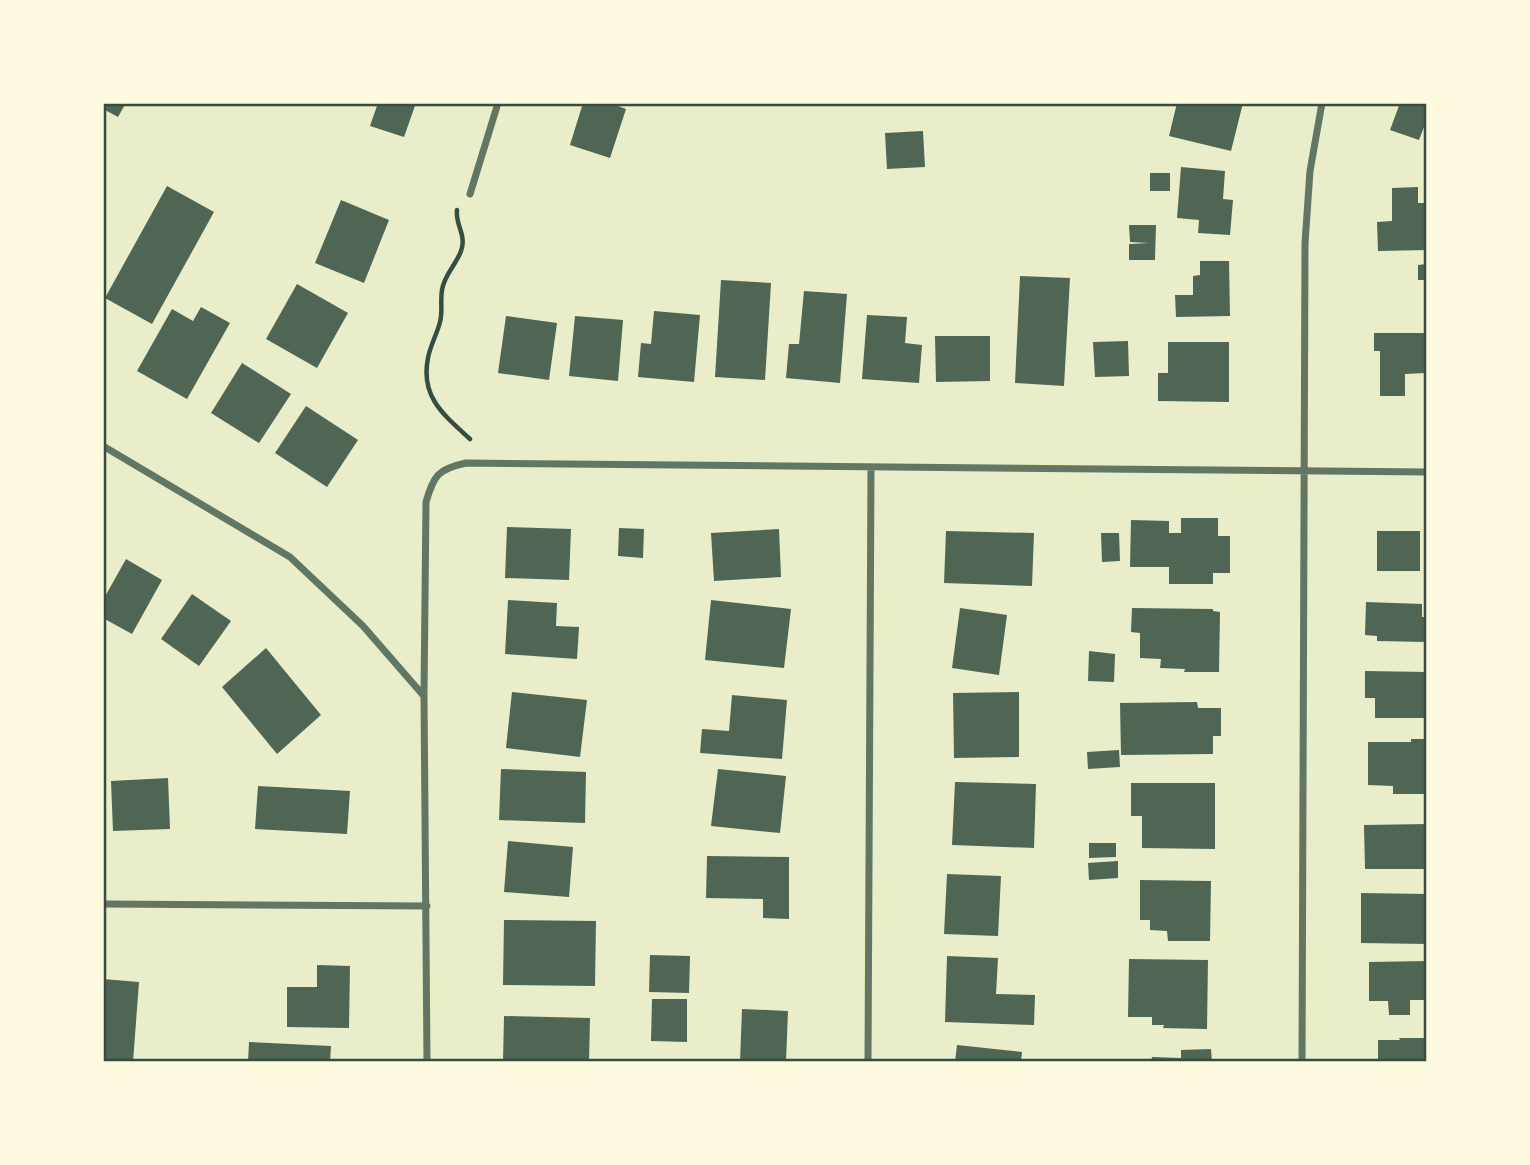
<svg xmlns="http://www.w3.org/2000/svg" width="1530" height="1165" font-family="'DM Sans',sans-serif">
	<rect width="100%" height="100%" fill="#e9edc9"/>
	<path fill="#4f6655" d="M103,103H126L118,117L105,110L103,113Z
		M378,103H416L404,137L370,126Z
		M583,103H610L626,109L610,158L570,145Z
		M1177,103H1194L1207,106L1208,103H1243L1231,151L1169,136Z
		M1400,103H1427V128L1424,127L1419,140L1390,130Z
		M923,131L925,167L887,169L885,133Z
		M1181,167L1225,171L1223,199L1233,200L1230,235L1198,233L1199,220L1177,218Z
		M1150,173H1170V191H1150Z
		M167,186L214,212L152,324L105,298Z
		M1418,187V203H1427V250L1378,251L1377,222L1392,221V188Z
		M341,200L389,220L364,283L315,263Z
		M1129,225H1156L1155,260H1129V244L1149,243L1130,242Z
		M1200,261H1229L1230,316L1176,317L1175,295H1193V276L1200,275Z
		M1427,264V280H1418V265Z
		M1020,276L1070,278L1064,386L1015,383Z
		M721,280L771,283L765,380L715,377Z
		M297,284L348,313L317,368L266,339Z
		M804,291L847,294L840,383L786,378L789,344H799Z
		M201,307L230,323L187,399L137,371L172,309L193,321Z
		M654,311L700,315L694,382L638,377L641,343L651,344Z
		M867,315L907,317L905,343L922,345L919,383L862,379Z
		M506,316L557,323L549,380L498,373Z
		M575,316L623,320L618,381L569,376Z
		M1374,333H1425L1426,373L1405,374V396H1380V351H1374Z
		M935,336H990V381L936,382Z
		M1128,341L1129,376L1095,377L1093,342Z
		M1168,342H1229V402L1158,401V373H1168Z
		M242,363L291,394L259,443L211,413Z
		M306,406L358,440L327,487L275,453Z
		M1181,518H1218V536H1230V573H1213V584H1169V567H1130L1131,520L1169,521V533H1181Z
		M507,527L571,529L569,580L505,578Z
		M619,528L644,529L643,558L618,556Z
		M779,529L781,577L714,581L711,533Z
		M946,531L1034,533L1032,586L944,583Z
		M1377,531H1420V571H1377Z
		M1101,533H1119L1120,561L1102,562Z
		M126,559L162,580L132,634L103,618V600Z
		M192,594L231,621L199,666L161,639Z
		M508,600L557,603L556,626L579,627L577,659L505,654Z
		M711,600L791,609L784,668L705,660Z
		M1366,602L1422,604V617H1427V642L1377,641V636L1365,635Z
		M960,608L1007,615L999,675L952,668Z
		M1132,608L1213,609V611L1220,612L1219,672H1184L1185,669L1160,668L1161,659L1140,658V633L1131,632Z
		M266,648L321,715L277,754L222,687Z
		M1089,651L1115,654L1114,682L1088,681Z
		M1365,671L1427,672V718H1375V698H1365Z
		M512,692L587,700L580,757L506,748Z
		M1019,692V757L954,758L953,693Z
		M732,695L787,700L782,759L700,753L702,729L729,731Z
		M1197,702L1198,708H1221V736H1213V754L1121,755L1120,703Z
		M1411,739H1427V794H1393V786L1368,785V742H1411Z
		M1119,750L1120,767L1088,769L1087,752Z
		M501,769L586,772L585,823L499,820Z
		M718,769L786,776L780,833L711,826Z
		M168,778L170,829L113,831L111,781Z
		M955,782L1036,784L1034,848L952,845Z
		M1131,783H1215V849L1142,848V816H1131Z
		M258,786L350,791L347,834L255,829Z
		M1427,824V869H1365L1364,825Z
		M508,841L573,847L569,897L504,892Z
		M1089,843H1116V857L1089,858Z
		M707,856L789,857V919L763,918V899L706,898Z
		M1118,861V878L1089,880L1088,863Z
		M947,874L1001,876L998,936L944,934Z
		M1140,880L1211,881L1210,941H1168L1167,931L1150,930V920H1140Z
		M1361,893L1427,894V944L1361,943Z
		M504,920L596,921L595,986L503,985Z
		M650,955L690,956L689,993L649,992Z
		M947,956L998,958L996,994L1035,995L1034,1025L945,1022Z
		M1129,959L1208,960L1207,1029L1163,1028L1164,1025H1152V1017H1128Z
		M1427,961V1000H1410V1015H1389L1388,1001H1369V962Z
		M317,965L350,966L349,1028L287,1027V987H317Z
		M103,979L139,982L133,1062H103Z
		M652,999H687V1042L651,1041Z
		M742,1009L788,1011L786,1062H740Z
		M504,1016L590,1018L589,1062H503Z
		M1399,1038H1427V1062H1378V1040H1400Z
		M249,1042L331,1046L330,1062H248Z
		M957,1045L1022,1052L1021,1062H955Z
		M1211,1049L1212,1062H1151L1152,1057L1181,1058V1050Z"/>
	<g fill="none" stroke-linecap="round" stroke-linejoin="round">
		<path stroke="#344e41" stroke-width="4.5" d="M457,210C455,225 467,235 461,251C456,265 444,275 442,290C440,301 443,311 440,322C437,334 430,346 428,358C420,397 444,415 470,439"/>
		<path stroke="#617663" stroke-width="7" d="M470,194L498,103
			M103,446L290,557L363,626L423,695
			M103,904L427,906
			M427,1062L424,695L426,502C434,475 438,469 466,463L1427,472
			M868,1062L871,468
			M1302,1062L1305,243L1310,171L1322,103"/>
	</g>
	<rect width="1530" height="1165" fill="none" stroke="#fefae0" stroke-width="210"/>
	<rect x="105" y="105" width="1320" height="955" fill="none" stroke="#344e41" stroke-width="2.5"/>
</svg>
